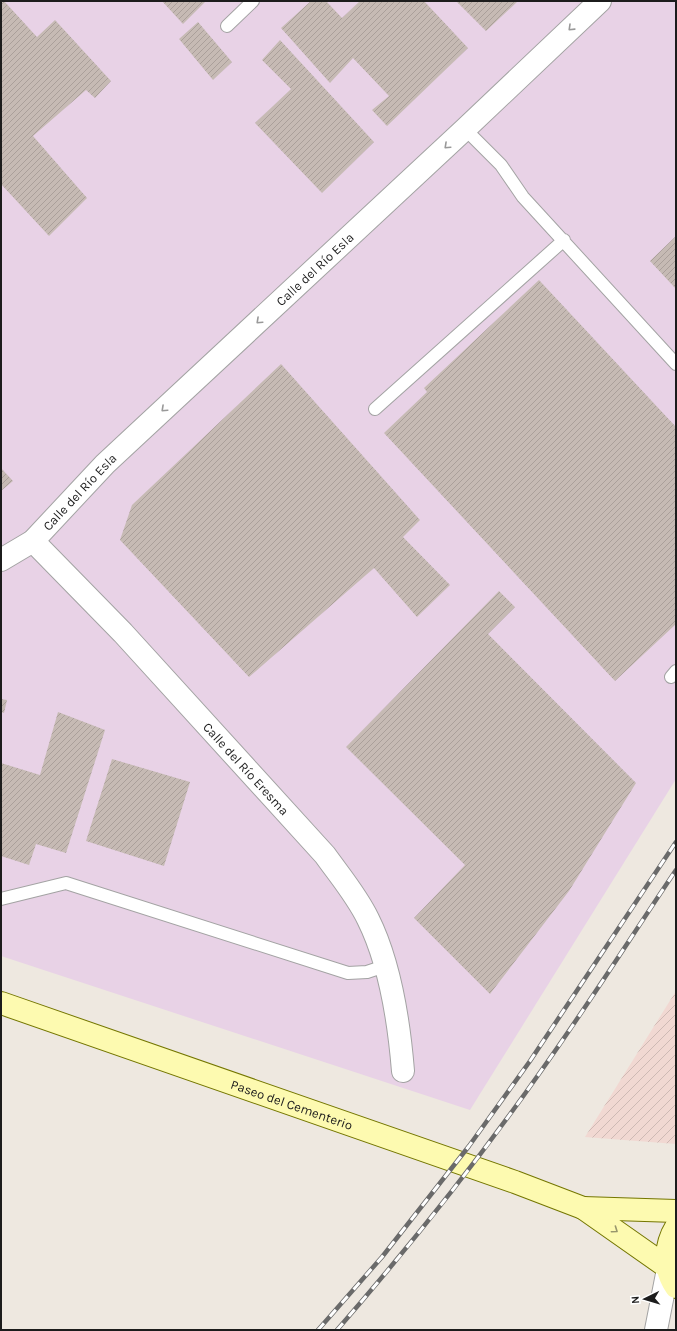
<svg xmlns="http://www.w3.org/2000/svg" width="677" height="1331" font-family="Karla,sans-serif">
	<defs>
		<pattern id="military-furrows" width="10" height="10" patternUnits="userSpaceOnUse"><rect width="10" height="10" fill="#f1d8d2"/><path d="M-1 1l2-2M0 10L10 0M9 11l2-2" fill="none" stroke="#ceb9b4"/></pattern>
		<pattern id="building-hatch" width="6" height="6" patternUnits="userSpaceOnUse"><rect width="6" height="6" fill="#c6bab4"/><path d="M-1 1l2-2M0 6l6-6M5 7l2-2" fill="none" stroke="#aa9f9a"/></pattern>
	</defs>
	<rect width="100%" height="100%" fill="#eee8e0"/>
	<path fill="#e8d2e6" d="M1,1H676V779L470,1110L1,956Z"/>
	<path fill="url(#military-furrows)" d="M676,991V1144L585,1137Z"/>
	<path fill="url(#building-hatch)" d="M1,1H4L37,37L55,20L111,81L95,98L86,90L33,136L87,198L49,236L1,184Z
		M162,1H206L183,24Z
		M311,1H326L342,18L360,1H424L468,48L387,126L372,110L389,96L353,58L330,83L281,28Z
		M456,1H518L486,31Z
		M198,22L232,62L213,80L179,39Z
		M280,40L374,142L322,193L255,123L291,89L262,60Z
		M676,236V289L650,261Z
		M539,280L676,427V624L615,681L384,433L427,392L424,388Z
		M281,364L420,520L403,537L450,585L417,617L374,568L249,677L120,540L132,505Z
		M1,468L13,481L1,491Z
		M499,591L515,607L488,634L636,783L569,891L490,994L414,918L465,865L346,747Z
		M1,699L7,700L4,713L1,712Z
		M58,712L105,730L66,853L36,844L29,865L1,856V763L40,775Z
		M112,759L190,782L164,866L86,841Z"/>
	<g fill="none" stroke-linecap="round" stroke-linejoin="round">
		<g stroke="#a3a3a3" stroke-width="14">
			<path id="service" d="M227,26L253,1
				M465,129L501,165L523,197L676,364
				M375,409L564,240
				M671,677L676,671
				M1,899L66,883L348,973L367,972L385,966"/>
		</g>
		<g stroke="#a3a3a3" stroke-width="24">
			<g id="minor">
				<path id="s1" d="M33,541L123,633L325,855C340,876 357,896 368,919C390,963 399,1022 403,1071"/>
				<path id="s2" d="M1,560L33,541L105,464L465,129L600,1"/>
				<path d="M656,1330L668,1269"/>
			</g>
		</g>
		<g stroke="#747600" stroke-width="24">
			<g id="secondary">
				<path id="s3" d="M1,1003L515,1182L583,1208L667,1267"/>
				<path d="M583,1208L676,1211"/>
				<path d="M676,1227C665,1245 663,1269 676,1287"/>
			</g>
		</g>
		<use href="#service" stroke="#fff" stroke-width="12"/>
		<use href="#minor" stroke="#fff" stroke-width="22"/>
		<use href="#secondary" stroke="#fdfab0" stroke-width="22"/>
		<g stroke="#6a6a6a" stroke-width="4.5">
			<path id="rail" d="M318,1330L382,1257L469,1146L530,1061L676,842
				M337,1330C409,1247 478,1161 541,1071C588,1005 631,937 676,870"/>
		</g>
		<use href="#rail" stroke="#fff" stroke-width="3" stroke-dasharray="9" stroke-linecap="butt"/>
	</g>
	<defs><path id="oneway-chevron" d="M-2-3.5L2.5 0L-2 3.5" fill="none" stroke-width="1.6" stroke-linecap="round" stroke-linejoin="round"/></defs>
	<g stroke="#999">
		<use href="#oneway-chevron" transform="translate(571 28) rotate(136)"/>
		<use href="#oneway-chevron" transform="translate(447 146) rotate(137)"/>
		<use href="#oneway-chevron" transform="translate(259 321) rotate(137)"/>
		<use href="#oneway-chevron" transform="translate(164 409) rotate(137)"/>
	</g>
	<use stroke="#98966d" href="#oneway-chevron" transform="translate(615 1230) rotate(35)"/>
	<g text-anchor="middle" stroke-width="3.5" stroke-linejoin="round" paint-order="stroke">
		<g font-size="13" fill="#1c1c1c" stroke="#fff">
			<text dy="5" stroke="none"><textPath href="#s2" startOffset="429">Calle del Río Esla</textPath></text>
			<text dy="5" stroke="none"><textPath href="#s2" startOffset="105">Calle del Río Esla</textPath></text>
			<text dy="5" stroke="none"><textPath href="#s1" startOffset="312">Calle del Río Eresma</textPath></text>
			<text dy="5" stroke="none"><textPath href="#s3" startOffset="308">Paseo del Cementerio</textPath></text>
		</g>
	</g>
	<rect width="677" height="1331" fill="none" stroke="#1c1c1c" stroke-width="4"/>
	<g transform="translate(645 1299) rotate(265)" stroke="#ffffff" stroke-width="3" paint-order="stroke">
	<path d="M0-3L7 15L0 10L-7 15Z" fill="#1c1c1c"/>
	<text y="-6" font-size="11" font-weight="bold" text-anchor="middle" fill="#1c1c1c">N</text>
	</g>
</svg>
